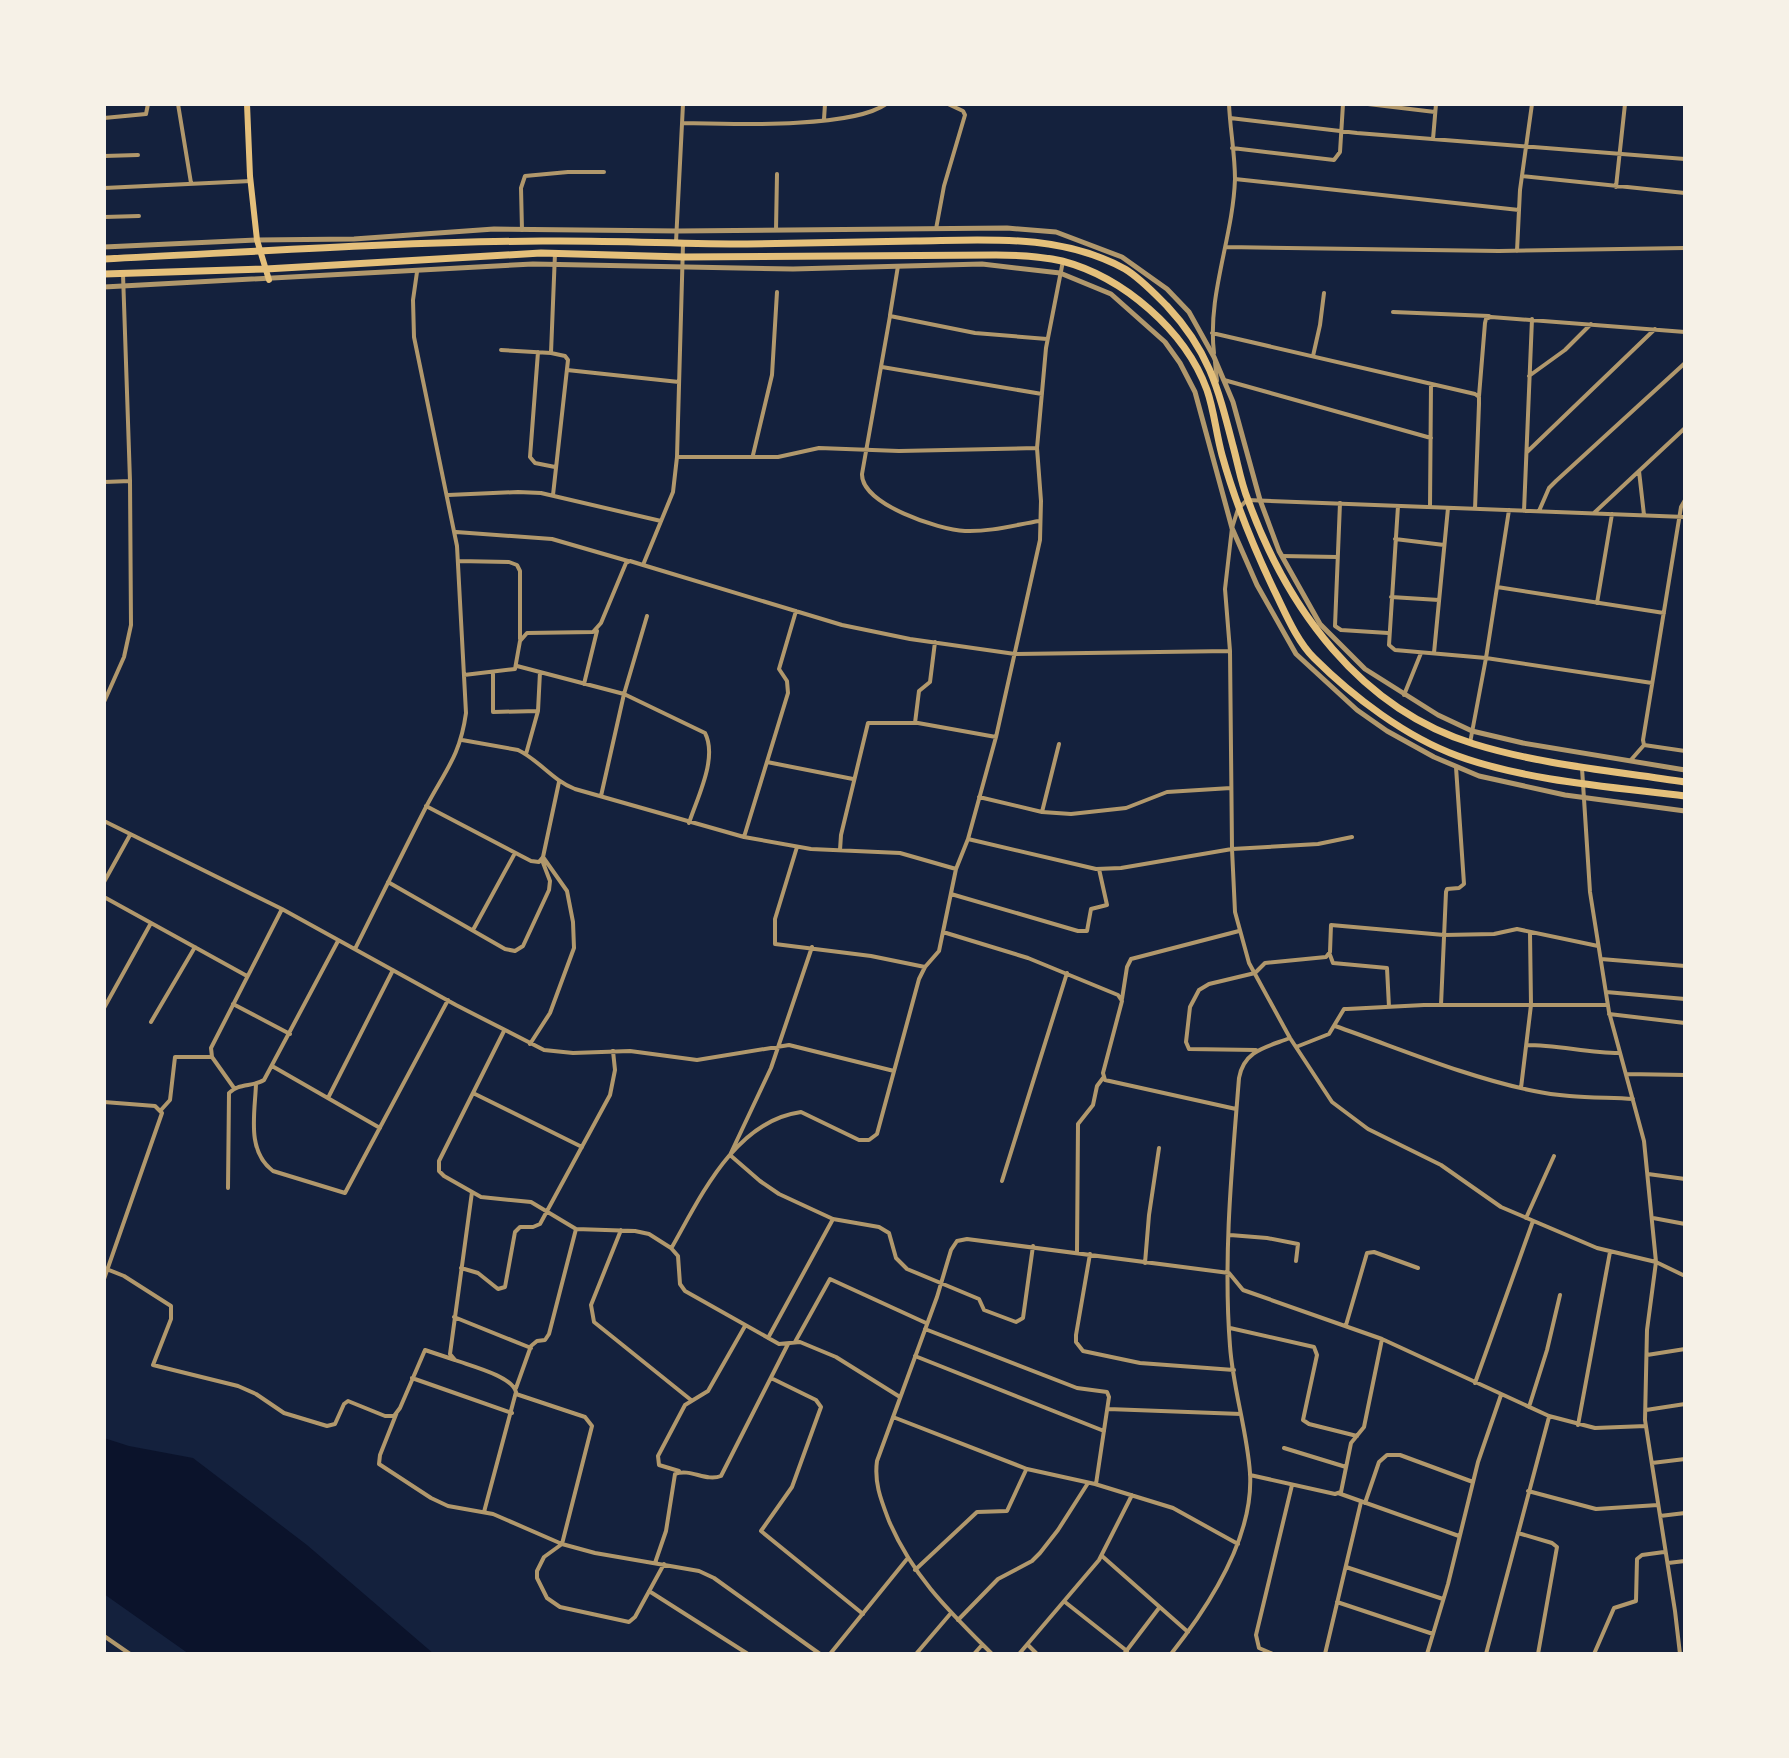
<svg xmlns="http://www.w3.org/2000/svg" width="1789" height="1758" font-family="'PT Serif',serif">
	<rect width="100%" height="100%" fill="#14213d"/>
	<path fill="#0b132b" d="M104,1438L129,1446L193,1458L307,1545L434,1654H189L104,1594Z"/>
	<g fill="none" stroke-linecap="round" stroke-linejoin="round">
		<path stroke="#b1986c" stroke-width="4" d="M178,104L191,183
			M1368,104L1435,112
			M104,118L146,114L148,104
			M1230,118L1357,133L1685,159
			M824,119L825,104
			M683,123C729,124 851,129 886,104
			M1433,139L1436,104
			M1232,148L1334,160L1340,152L1343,104
			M104,156L138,155
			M1522,176L1685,193
			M1235,179L1519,210
			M1616,187L1625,104
			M104,188L251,181
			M104,217L139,216
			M936,229L944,186L965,115L963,111L948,104
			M522,230L521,188L525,176L568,172H604
			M776,230L777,174
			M676,242L683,104
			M683,244L677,457H778L819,448L899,451L1037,448
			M1226,247L1499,251L1685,248
			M1517,251L1520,190L1532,104
			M1393,312L1489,316
			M890,315L898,266
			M1212,333L1475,394L1479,397V404L1475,509
			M501,350L551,353
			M538,352L530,457L535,463L555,467
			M1214,353C1207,295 1233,238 1235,179C1235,154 1230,129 1229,104
			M1313,356L1320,325L1324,293
			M1215,362L1217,381
			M882,367L1042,394
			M567,370L679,382
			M1529,376L1565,350L1591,324
			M1224,380L1431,438
			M1479,396L1485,323L1486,319L1491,317L1685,332
			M1527,452L1655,329
			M753,455L772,375L777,292
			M677,457L673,492L643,565L842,625L910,639L1015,654L1230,651
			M1639,471L1644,515
			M104,482L130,481
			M448,495L518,492L541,493L661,521
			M553,495L568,360L565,356L551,353L555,253
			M1685,500L1681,507L1643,740L1644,745L1685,751
			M1340,503L1335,626L1341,630L1388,633
			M1398,506L1389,645L1395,650L1486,658L1509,510
			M1430,507L1431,384
			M1524,511L1532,319
			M1539,511L1549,488L1556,481L1685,363
			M1594,513L1685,428
			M1039,521C1015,525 990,532 965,531C939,530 861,504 862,474L890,316L975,333L1047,339
			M456,532L552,539L628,561
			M1395,539L1444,545
			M1282,556L1337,557
			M458,561L509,562L517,565L520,571V639
			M1497,587L1664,613
			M1391,597L1439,600
			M1597,603L1612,514
			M1434,653L1448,508
			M517,666L624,694L705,733C718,758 697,798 689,823
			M493,673V712L538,711
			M464,675L515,669L520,641L527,633L593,632L601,623L626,563L630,561L643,565
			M584,684L597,631
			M1404,695L1421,653
			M104,702L124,657L131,625L130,481L123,274
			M915,723L919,691L930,682L935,642
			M462,740L518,750C539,760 552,780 575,789L744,837L811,849L900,853L956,869L968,839L1096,869L1121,868L1232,849L1235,912L1249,963L1290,1038L1332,1102L1368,1129L1441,1165L1501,1207L1597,1248L1656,1262L1647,1330L1645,1420L1675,1611L1680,1654
			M1470,743L1486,658L1652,683
			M526,754L538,711L540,672
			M1630,761L1644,745
			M767,762L853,779
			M1582,768L1590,892L1609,1012L1644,1141L1656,1262L1685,1276
			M601,796L624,694L647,616
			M979,797L1042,812L1071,814L1126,808L1167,792L1231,788
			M426,806L531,861L539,862L543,857L559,782
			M1042,812L1059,744
			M104,821L282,909L456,1005L544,1050L573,1053L630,1051L697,1060L789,1045L894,1071
			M744,837L788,693L787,681L779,669L796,611
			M1352,837L1318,844L1232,849L1230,651L1225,589L1232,528L1238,509L1247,500L1685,517
			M968,839L996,737L1040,540L1041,501L1037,448L1046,348L1063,261
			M797,847L775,919V944L871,956L925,967
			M840,850L841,835L868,723H918L996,737
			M104,882L130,835
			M388,882L505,949L515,951L523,946L549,890L550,881L542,860
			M951,894L1078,931H1087L1091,909L1107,905L1099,869
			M104,897L247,976
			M473,930L515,853
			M943,932L1028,958L1118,995L1122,1001L1103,1073L1105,1080L1236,1109
			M812,947L771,1068L730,1155L760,1181L779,1194L833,1219L879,1227L889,1233L896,1258L907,1269L979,1299L984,1310L1016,1322L1023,1318L1033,1246
			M355,949C378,903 401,856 425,809C444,772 460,757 466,713L457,546L414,337L413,300L417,272
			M1330,955L1333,963L1387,968L1389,1007
			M1601,959L1685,966
			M1606,992L1685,999
			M1122,999L1127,967L1131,959L1239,931
			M233,1004L290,1034
			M1441,1005L1446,892L1447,889L1459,888L1464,884L1456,767
			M104,1008L151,923
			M1609,1014L1685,1023
			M151,1022L195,947
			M1335,1026C1401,1049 1466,1077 1534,1091C1566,1098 1600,1097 1633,1099
			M504,1031L439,1161V1171L444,1176L481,1197L531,1202L576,1229L635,1231L649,1234L671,1248L678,1256L680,1284L685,1291L779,1344L800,1342L836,1357L900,1397
			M530,1044L550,1013L574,948L573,922L567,891L543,857
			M1526,1045C1558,1045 1588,1053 1619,1053
			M1296,1047L1329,1034L1344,1009H1347L1424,1005H1608
			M1256,1050L1189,1049L1186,1042L1190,1007L1199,990L1209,984L1255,973L1265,963L1326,957L1330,952L1331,925L1444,935L1494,934L1517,929L1598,946
			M272,1066L380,1128
			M1626,1074L1685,1075
			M256,1084C255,1113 246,1151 273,1171L345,1193L448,1000
			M234,1088L212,1057L211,1048L282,909
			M1521,1088L1531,1005L1530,933
			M473,1093L582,1147
			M328,1098L393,970
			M104,1102L155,1106L162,1113L104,1279
			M161,1110L170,1100L175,1057H212
			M1648,1174L1685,1179
			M1002,1181L1067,973
			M228,1188L229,1093C238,1083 253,1087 264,1080L338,941
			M472,1192L450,1354L455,1360C471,1366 512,1376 516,1392L484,1512
			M1526,1218L1554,1156
			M1653,1218L1685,1224
			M621,1230L591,1305L594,1322L691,1400
			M1230,1235L1267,1238L1298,1244L1296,1261
			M672,1247C701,1196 735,1121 801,1112L859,1140H869L877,1134L919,979L925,967L939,951L956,869
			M1077,1252L1078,1124L1093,1105L1097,1086L1103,1078
			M1090,1254L1076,1335V1342L1083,1351L1140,1363L1234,1370
			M1145,1263L1149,1215L1159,1148
			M104,1268L124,1276L171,1306V1319L153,1365L238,1386L256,1394L284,1413L327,1426L335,1424L344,1404L348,1401L385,1416H394L400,1408L425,1350L455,1360
			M461,1268L478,1273L498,1289L505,1287L515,1232L520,1227H533L540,1224L610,1095L615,1070L613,1051
			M454,1317L531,1348
			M1346,1325L1367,1253L1374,1252L1418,1268
			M1230,1328L1314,1347L1317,1355L1303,1420L1309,1424L1357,1436
			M925,1329L1077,1388L1107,1392L1109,1397L1096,1484
			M768,1338L833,1219
			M795,1342L830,1279L926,1323
			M1647,1355L1685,1349
			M915,1356L1104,1431
			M412,1378L512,1413
			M771,1378L816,1400L821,1407L792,1487L761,1531L863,1614
			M1475,1383L1533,1221
			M516,1388L531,1346L537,1341L545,1340L549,1334L576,1229
			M516,1394L585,1417L592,1426L562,1544L544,1557L537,1571V1578L547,1598L560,1607L629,1622L635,1617L664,1564
			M1529,1407L1547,1350L1560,1295
			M1108,1409L1241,1414
			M1646,1410L1685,1404
			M397,1412L380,1455L379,1464L431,1498L448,1506L493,1514L562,1544L595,1553L699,1571L714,1578L820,1654
			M893,1417L1027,1469L1095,1484L1173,1508L1238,1544
			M1578,1425L1610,1252
			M1284,1448L1346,1467
			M1652,1463L1685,1459
			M679,1471L659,1465L658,1456L685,1405L708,1391L745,1326
			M1250,1475L1335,1494L1341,1492L1351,1443L1364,1427L1382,1339
			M1528,1491L1596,1509L1658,1505
			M1338,1493L1459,1536
			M1365,1503L1379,1462L1387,1455H1400L1473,1482
			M1660,1516L1685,1513
			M1518,1533L1552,1543L1557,1547L1538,1654
			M1102,1556L1188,1632
			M655,1563L666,1531L675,1474C690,1468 706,1482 721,1476L788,1344
			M1668,1563L1685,1561
			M1346,1567L1443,1599
			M915,1570L977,1512L1007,1511L1026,1470
			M649,1591L748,1654
			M1065,1602L1127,1651
			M1337,1602L1433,1634
			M958,1620L998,1579L1032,1561L1040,1553L1058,1530L1088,1483
			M104,1636L130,1654
			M1028,1645L1037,1654
			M830,1654L907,1559
			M916,1654L951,1613
			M974,1654L982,1645
			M992,1654C950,1612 913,1577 889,1521C881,1500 874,1483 877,1461L937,1297L951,1250L957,1241L967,1239L1229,1273L1243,1290L1382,1339L1549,1416L1595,1428L1646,1426
			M1019,1654L1099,1560L1132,1495
			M1124,1654L1159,1608
			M1171,1654C1209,1606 1254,1536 1250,1473C1247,1430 1233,1389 1230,1346C1223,1258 1232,1166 1239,1078C1244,1050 1267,1047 1290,1038
			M1273,1654L1259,1648L1256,1635L1292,1485
			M1325,1654L1361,1502
			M1427,1654L1448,1584L1478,1462L1501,1395
			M1486,1654L1549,1417
			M1594,1654L1614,1608L1636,1601L1637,1559L1642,1555L1664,1552"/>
		<path stroke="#b1986c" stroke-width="5" d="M104,247L257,240L354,239L494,229L678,231L1007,228L1056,232L1122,257L1167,289L1189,312L1214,357L1233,402L1260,500L1279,551L1320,624L1365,669L1438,715L1472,731L1523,743L1685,770
			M104,287L533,264L793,269L982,264L1060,273L1111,294L1165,342L1180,363L1195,392L1232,528L1257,585L1296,654L1357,710L1387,731L1434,757L1479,776L1565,795L1685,811"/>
		<path stroke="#e5c07b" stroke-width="6" d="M247,104L250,176L257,240L269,280"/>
		<path stroke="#e5c07b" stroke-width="7" d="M104,259C250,252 396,242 542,241C610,240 679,244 747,244C803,243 859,242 915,241C986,240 1060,233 1125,269C1140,278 1154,293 1167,306C1209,351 1218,388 1233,446C1238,464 1241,483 1248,500C1287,608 1360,709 1474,744C1542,765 1615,771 1685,782
			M104,274L266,269L541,253L683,257L996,255C1017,255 1040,256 1062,261C1123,277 1185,330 1207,390C1214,410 1216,433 1222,455C1235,502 1253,546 1274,590C1285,612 1296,640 1314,658C1353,697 1406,737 1458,756C1527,781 1613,787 1685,796"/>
	</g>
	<rect width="1789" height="1758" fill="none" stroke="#f6f1e7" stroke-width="212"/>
</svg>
